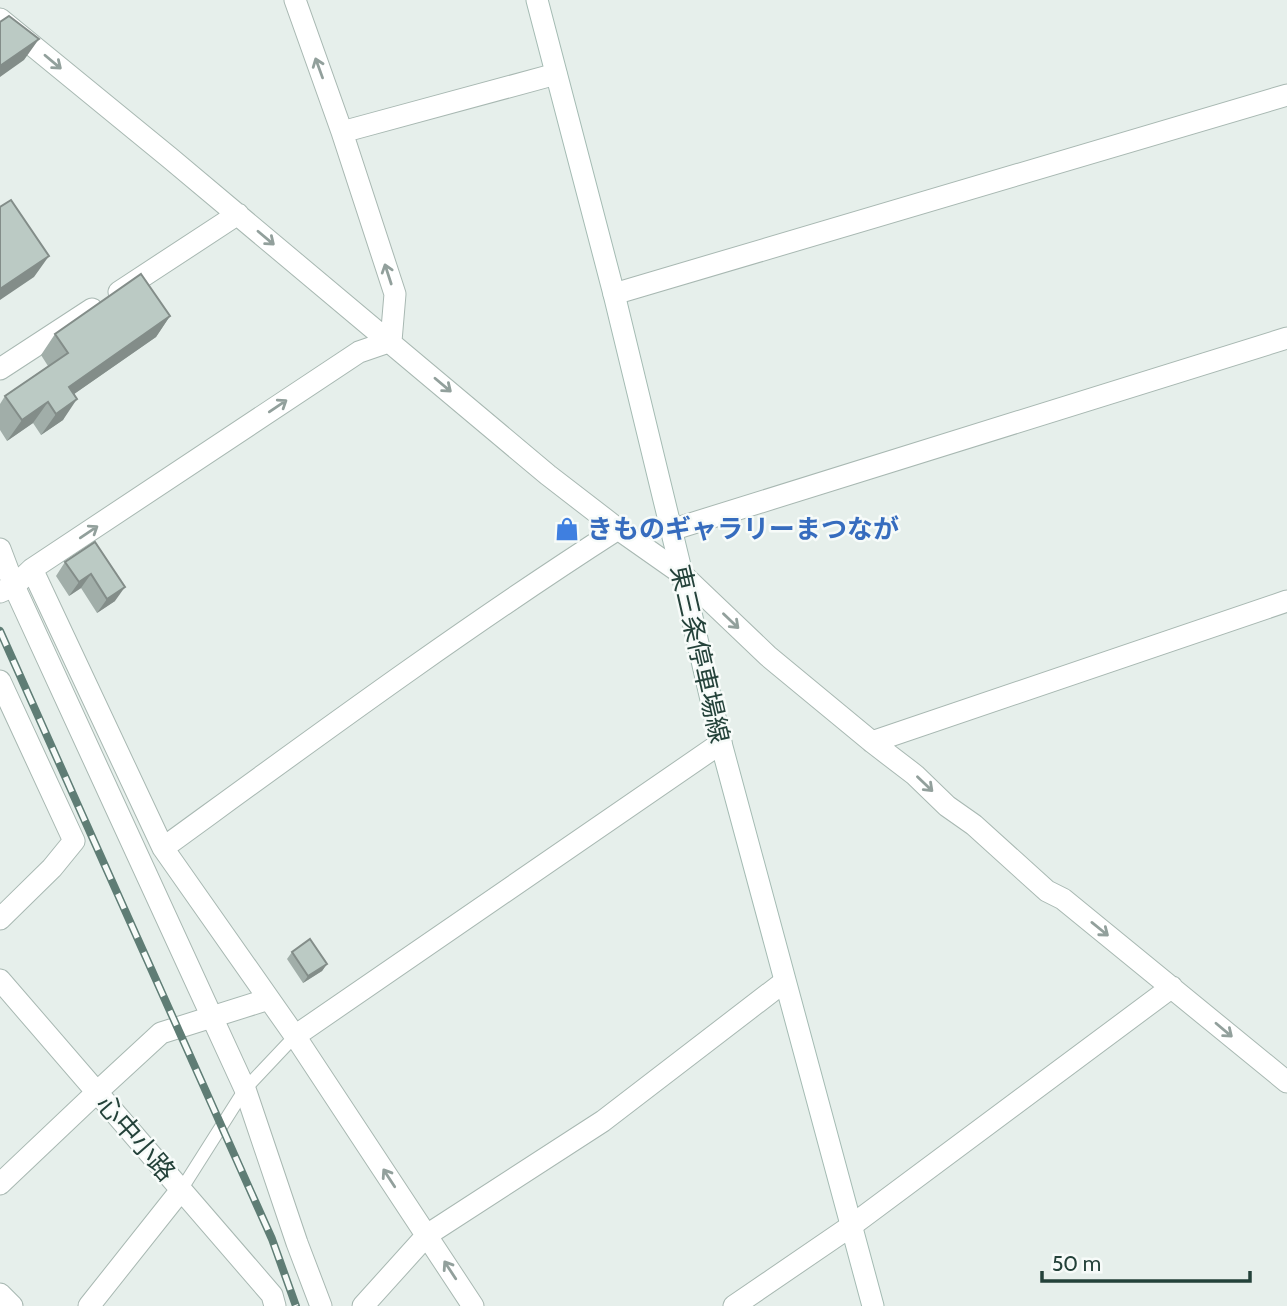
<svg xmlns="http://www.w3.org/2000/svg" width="1287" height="1306" font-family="Cabin,'Noto Sans JP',sans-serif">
	<rect width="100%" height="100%" fill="#e6efeb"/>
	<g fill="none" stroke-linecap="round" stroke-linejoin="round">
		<g stroke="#a8b8b2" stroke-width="14">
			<path id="service" d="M181,1190L245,1089L295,1036"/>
		</g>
		<g stroke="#a8b8b2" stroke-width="23">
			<path id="minor" d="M295,0L342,132L395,294L391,341
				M0,19L170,158L548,475L618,529L682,574L768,656L872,742L915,775L947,806L974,825L1047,891L1063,899L1287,1082
				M342,132L556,74
				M119,292L238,214
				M614,294L1287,95
				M0,369L92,309
				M671,530L1287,338
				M32,569L163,848L295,1036L473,1306
				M0,592L14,586L32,569L359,352L391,341
				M0,681L74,841L52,868L0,919
				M872,742L1287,601
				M163,848C313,739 462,629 618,529
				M0,980L272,1295L275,1306
				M295,1036L721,743
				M0,1184L97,1092L161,1033L269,999
				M0,1294L12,1306
				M89,1306L181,1190
				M363,1306L427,1235L603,1121L784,982
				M734,1306L851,1226L1172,987"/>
		</g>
		<g stroke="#a8b8b2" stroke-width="23">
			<path id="tertiary" d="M0,549L14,586L245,1089L297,1243L321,1306"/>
		</g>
		<g stroke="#a4bbb3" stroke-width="23">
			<path id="secondary" d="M537,0L614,294L682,574L721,743L873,1306"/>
		</g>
		<use href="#service" stroke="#fff" stroke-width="12"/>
		<use href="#minor" stroke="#fff" stroke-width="21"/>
		<use href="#tertiary" stroke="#fff" stroke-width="21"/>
		<use href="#secondary" stroke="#fff" stroke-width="21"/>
		<g stroke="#5f7d75" stroke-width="8">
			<path id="rail" d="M0,631L272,1239L296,1306"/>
		</g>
		<use href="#rail" stroke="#f7fbf9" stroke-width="5" stroke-dasharray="16" stroke-linecap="butt"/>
	</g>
	<path fill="#a1aea9" d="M170,316L156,337L74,394L63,420L41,435L33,423L7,441L0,430V404L5,396L48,366L41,355L55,334Z
		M95,542L115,601L97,613L81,588L69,596L56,576L65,562Z
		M292,952L327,964L322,971L303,983L287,959Z"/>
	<path fill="#838d89" d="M39,39L24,60L0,77V66Z
		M49,256L34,277L0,300V289Z
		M170,316L156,337L54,408L69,387Z
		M77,399L63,420L41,435L56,414Z
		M48,402L33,423L7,441L22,420Z
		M91,574L81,588L69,596L79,582Z
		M125,587L115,601L97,613L107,599Z
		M327,964L322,971L303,983L308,976Z"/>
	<path fill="#bbcac4" stroke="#838d89" stroke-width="2" d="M9,16L39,39L0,66V22Z
		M11,200L49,256L0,289V207Z
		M141,274L170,316L69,387L77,399L56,414L48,402L22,420L5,396L68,353L55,334Z
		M95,542L125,587L107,599L91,574L79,582L65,562Z
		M310,939L327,964L308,976L292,952Z"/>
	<defs><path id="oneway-shaft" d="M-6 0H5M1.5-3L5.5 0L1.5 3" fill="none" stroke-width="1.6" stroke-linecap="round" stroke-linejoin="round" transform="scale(1.75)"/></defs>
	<g stroke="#92a09c">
		<use href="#oneway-shaft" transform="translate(53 62) rotate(40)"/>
		<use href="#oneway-shaft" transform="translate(319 68) rotate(-110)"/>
		<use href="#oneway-shaft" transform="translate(266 238) rotate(40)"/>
		<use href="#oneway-shaft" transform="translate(388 274) rotate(-108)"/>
		<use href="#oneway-shaft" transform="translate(443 385) rotate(40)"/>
		<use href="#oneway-shaft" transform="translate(278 406) rotate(-34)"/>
		<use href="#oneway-shaft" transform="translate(89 532) rotate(-34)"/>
		<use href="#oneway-shaft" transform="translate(731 621) rotate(44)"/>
		<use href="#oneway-shaft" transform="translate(925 784) rotate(44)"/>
		<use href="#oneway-shaft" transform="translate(1100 929) rotate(39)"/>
		<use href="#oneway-shaft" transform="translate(1224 1030) rotate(40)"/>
		<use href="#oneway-shaft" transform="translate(389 1178) rotate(-123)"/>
		<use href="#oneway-shaft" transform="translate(450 1270) rotate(-123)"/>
	</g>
	<defs>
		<g id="shop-bare" transform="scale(1.89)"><path d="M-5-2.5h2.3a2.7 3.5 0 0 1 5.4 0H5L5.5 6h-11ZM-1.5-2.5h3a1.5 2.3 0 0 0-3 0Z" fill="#3f7fe0" stroke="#f7fbf9" stroke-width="2.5" paint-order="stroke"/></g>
	</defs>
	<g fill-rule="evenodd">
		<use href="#shop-bare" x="567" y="529"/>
	</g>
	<g text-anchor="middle" stroke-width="5" stroke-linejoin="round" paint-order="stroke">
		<g font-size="26" font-weight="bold" fill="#366cbe" stroke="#f7fbf9" text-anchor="start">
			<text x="587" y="538">きものギャラリーまつなが</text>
		</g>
		<g font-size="26" fill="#24423a" stroke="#f7fbf9">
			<text transform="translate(700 654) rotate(77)" y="9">東三条停車場線</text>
			<text transform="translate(136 1138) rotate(49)" y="9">心中小路</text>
		</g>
	</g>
	<path d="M1042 1271v10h208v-10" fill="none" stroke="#24423a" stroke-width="3.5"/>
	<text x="1052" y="1271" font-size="21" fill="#24423a" stroke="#f7fbf9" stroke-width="5" paint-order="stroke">50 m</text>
</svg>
